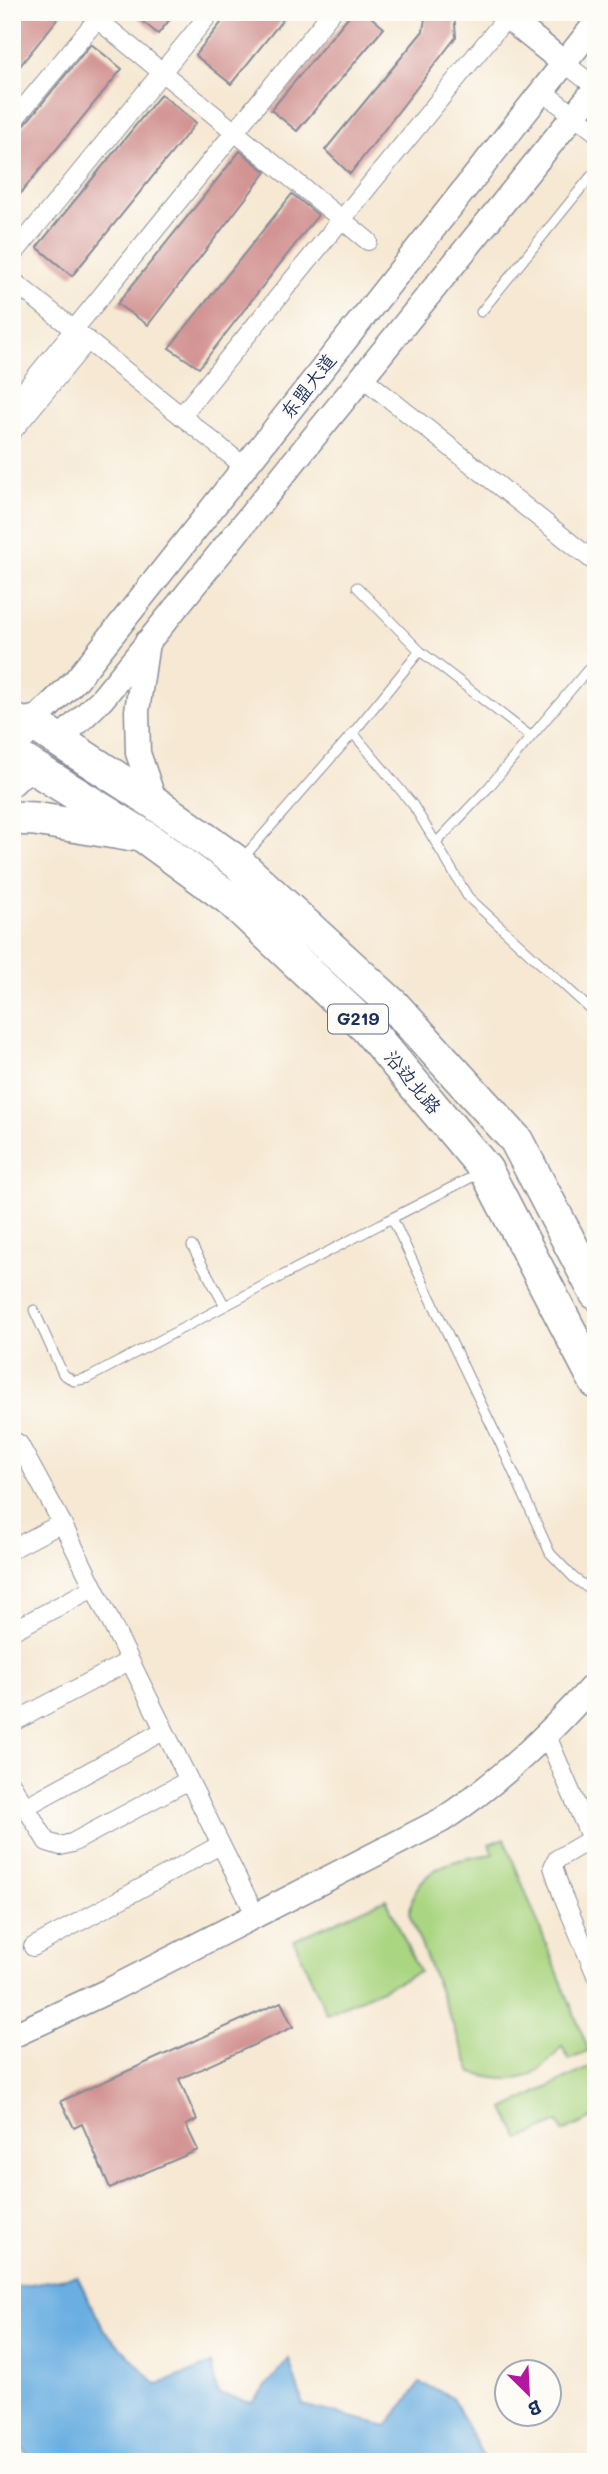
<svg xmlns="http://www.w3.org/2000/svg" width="608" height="2474" font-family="Mali,'LXGW WenKai TC',sans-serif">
	<rect width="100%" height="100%" fill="#fdfcf7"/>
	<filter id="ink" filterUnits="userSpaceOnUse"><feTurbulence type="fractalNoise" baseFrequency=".0143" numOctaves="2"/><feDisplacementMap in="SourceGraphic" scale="14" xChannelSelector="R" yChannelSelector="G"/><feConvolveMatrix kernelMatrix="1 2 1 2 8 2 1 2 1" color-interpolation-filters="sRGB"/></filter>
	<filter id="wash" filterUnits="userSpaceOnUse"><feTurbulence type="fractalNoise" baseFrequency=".00686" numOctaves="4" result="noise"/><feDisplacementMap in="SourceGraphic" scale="28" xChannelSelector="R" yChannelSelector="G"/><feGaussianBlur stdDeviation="1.57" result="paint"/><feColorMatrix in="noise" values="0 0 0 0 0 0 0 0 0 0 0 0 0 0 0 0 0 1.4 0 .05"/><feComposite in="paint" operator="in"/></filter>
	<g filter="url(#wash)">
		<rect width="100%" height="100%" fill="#f6e8d2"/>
		<path fill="#aad581" stroke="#628270" stroke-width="2" d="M504,1838L589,2051L569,2060L562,2046C535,2082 515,2085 472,2073L409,1914C411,1907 412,1898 415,1892C430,1862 465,1858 493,1854L489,1844Z
			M386,1899L419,1972L327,2014L294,1940Z
			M592,2066L596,2073V2116L563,2132L558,2122L520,2140L504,2109Z"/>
		<path fill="#6bafe1" stroke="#436fa0" stroke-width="2" d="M77,2276L104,2330L157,2385L211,2364L218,2394L252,2403L289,2359L303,2405L387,2426L420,2383L451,2396L486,2462H37L12,2440V2287Z"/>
		<g id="blocks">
			<path fill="#d29392" d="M12,12H63L12,76Z
				M131,12H176L158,34Z
				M230,12H289L231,84L195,55Z
				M352,12H365L384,28L297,131L271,110Z
				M426,12H454L456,37L350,174L325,150L423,31Z
				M91,44L122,69L12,204V133L21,129Z
				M161,94L196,123L72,276L37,247Z
				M240,151L266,172L148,325L117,304Z
				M292,194L318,215L199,368L169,348Z
				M281,2002L293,2027L179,2079L197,2120L186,2125L198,2150L110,2188L82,2124L74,2128L61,2101Z"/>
		</g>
	</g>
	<g filter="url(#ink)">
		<use href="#blocks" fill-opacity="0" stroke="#888c98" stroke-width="2"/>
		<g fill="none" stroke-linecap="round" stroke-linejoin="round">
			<g stroke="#888c98" stroke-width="11">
				<path id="lane" d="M481,312L596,170
					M357,587L420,651L530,736
					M353,733L413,805L436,843L488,788L590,667
					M436,843L468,897L590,1009
					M242,859L353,733L420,651
					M392,1218L478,1174
					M192,1246L225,1306
					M34,1310L63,1374L74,1381L88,1378L392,1218L500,1443L550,1553L574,1578L596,1594"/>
			</g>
			<g stroke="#888c98" stroke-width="20">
				<path id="street" d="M97,19L368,241
					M564,63L596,87
					M542,91L596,132
					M12,122L103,12
					M12,256L211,12
					M12,280L245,467
					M362,377L596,563
					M12,402L20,396L332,12
					M181,416L507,17
					M12,432L88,340
					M12,1440L19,1444L62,1523L255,1914
					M12,1549L62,1523
					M12,1631L93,1588
					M12,1723L129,1661
					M547,1736L591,1839L557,1859L553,1867L562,1894L596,1975
					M12,1785L47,1842L60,1846L72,1843L187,1781
					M25,1807L163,1731
					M33,1947L220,1845"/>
			</g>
			<g stroke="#888c98" stroke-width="27">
				<path id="secondary" d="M501,12L564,63
					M147,642L137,711L138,753L155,803
					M12,715L32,723L77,679L596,23
					M58,741L102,699L596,88
					M12,784L31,766
					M12,2036L110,1990L442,1820C501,1781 549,1734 596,1682"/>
			</g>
			<g stroke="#888c98" stroke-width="36">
				<path id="highway" d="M12,742L32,723L155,803L238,863L394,1006L516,1140L596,1293
					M12,754L145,837L230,899L366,1027L486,1170L596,1382
					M12,818L35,819L127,834"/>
			</g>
			<use href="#lane" stroke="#fff" stroke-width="9"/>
			<use href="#street" stroke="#fff" stroke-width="18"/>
			<use href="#secondary" stroke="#fff" stroke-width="24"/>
			<use href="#highway" stroke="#fff" stroke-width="33"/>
		</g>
	</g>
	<g text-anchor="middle" stroke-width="5" stroke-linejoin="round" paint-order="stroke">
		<rect fill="#fdfcf7" stroke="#5f6c8c" stroke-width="2" x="328" y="1004.5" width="60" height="29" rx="5"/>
		<g font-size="18" font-weight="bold" fill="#1b2f5e">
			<text x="358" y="1025">G219</text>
		</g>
		<g font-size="19" fill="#1b2f5e" stroke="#fdfcf7">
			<text transform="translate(308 386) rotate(-52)" y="7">东盟大道</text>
			<text transform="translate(413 1082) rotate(50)" y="7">沿边北路</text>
		</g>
	</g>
	<rect width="608" height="2474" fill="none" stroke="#fdfcf7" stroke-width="42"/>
	<g transform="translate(528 2393) rotate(156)"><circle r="33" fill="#fdfcf7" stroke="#a3aaba" stroke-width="2"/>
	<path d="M0-5L12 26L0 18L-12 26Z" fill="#b5179e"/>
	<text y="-10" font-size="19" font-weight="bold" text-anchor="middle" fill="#1b2f5e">B</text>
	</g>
</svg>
